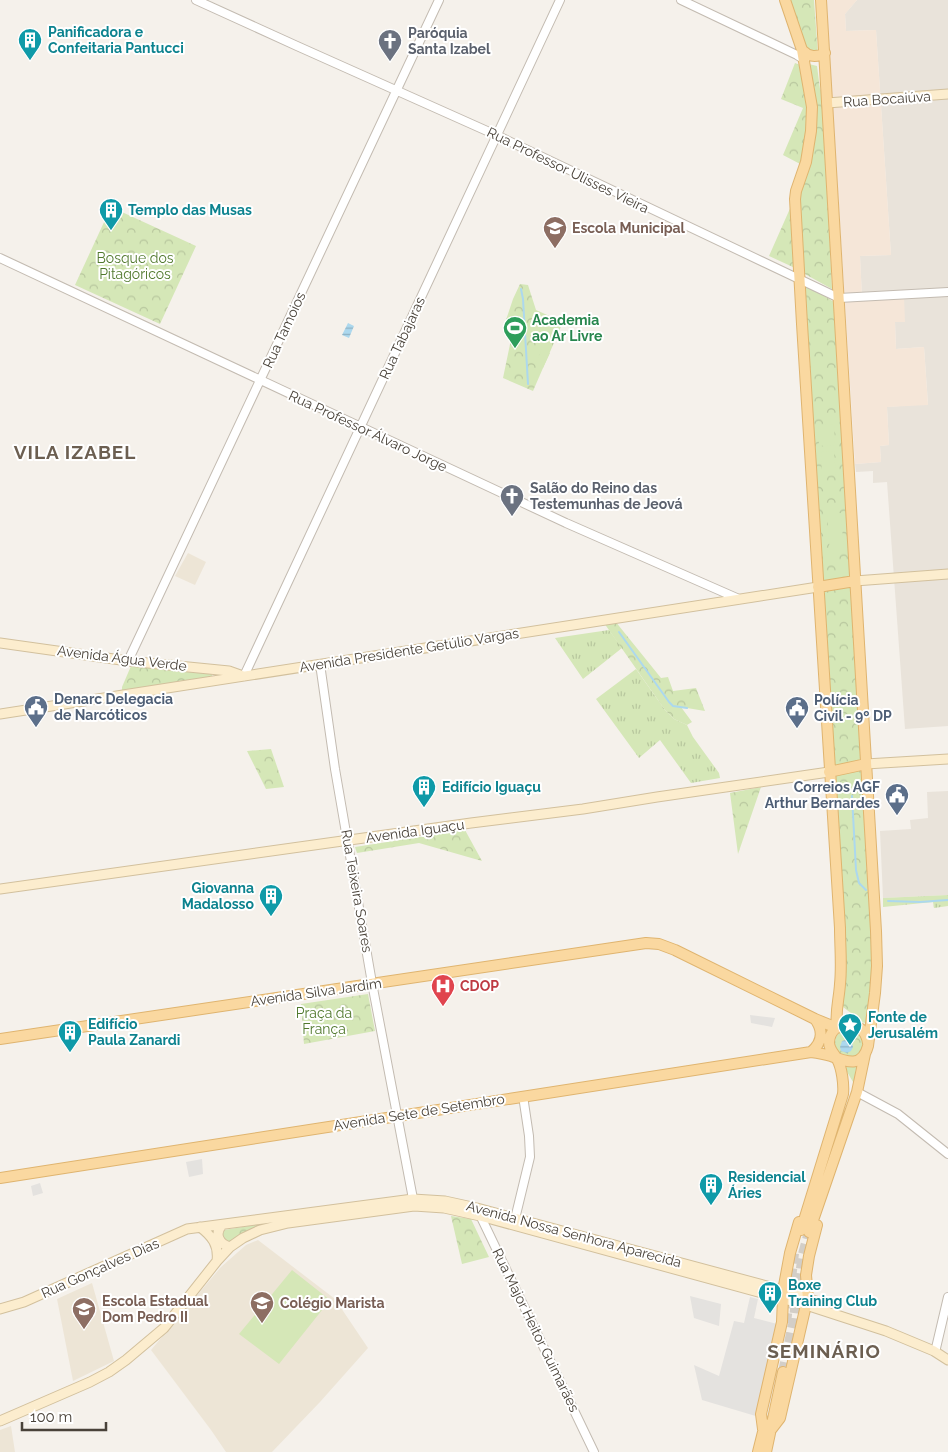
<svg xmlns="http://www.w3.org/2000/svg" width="948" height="1452" font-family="Raleway,sans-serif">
	<defs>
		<pattern id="grass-tufts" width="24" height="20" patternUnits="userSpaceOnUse" patternTransform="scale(1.25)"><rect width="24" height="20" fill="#d5e7b7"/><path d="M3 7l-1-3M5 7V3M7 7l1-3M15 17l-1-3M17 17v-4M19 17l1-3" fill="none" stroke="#b8c79e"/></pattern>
		<pattern id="forest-crowns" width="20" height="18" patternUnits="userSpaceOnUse" patternTransform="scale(1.25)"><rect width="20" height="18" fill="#d5e7b7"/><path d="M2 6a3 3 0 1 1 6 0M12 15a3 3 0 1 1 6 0" fill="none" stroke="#b8c79e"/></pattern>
		<pattern id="water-rules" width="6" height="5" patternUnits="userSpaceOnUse" patternTransform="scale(1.25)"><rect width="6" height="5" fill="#acd8ee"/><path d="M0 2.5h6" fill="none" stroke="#8eb1c2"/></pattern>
	</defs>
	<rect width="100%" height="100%" fill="#f5f1eb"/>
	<path fill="#e9e3da" d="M857,0H948V726L905,729L887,482L873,483V471L856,472L855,464L881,462L880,446L889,445L887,407L928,404L924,347L896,349L895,322H904L862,298L860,256L891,255L876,30L846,31L845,14Z
		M948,791V895L883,898L880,831L911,829L910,820L928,818L927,792Z"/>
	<path fill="#f5e6d8" d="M826,0H857L845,14L846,31L876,30L891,255L860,256L862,298L904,296L905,322H895L896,349L924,347L928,405L887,407L889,445L880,446L881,462L855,464Z"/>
	<path fill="#ede5d6" d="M188,553L206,562L195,585L175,576Z
		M258,1240L335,1299L368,1348L320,1402L272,1452H226L211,1430L151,1350L221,1267L246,1245Z
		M92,1283L114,1361L73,1381L57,1299Z
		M11,1426L15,1452H0V1430Z"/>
	<path fill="url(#grass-tufts)" d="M609,630L622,648L583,679L555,638Z
		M636,669L665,710L674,719L687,725L693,737L719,773L720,778L691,783L660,740L639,758L596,699Z
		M948,895V906L934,908L933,902L883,907V898Z
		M857,1063L854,1081L853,1082L843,1065Z"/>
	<path fill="url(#forest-crowns)" d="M790,0H814L818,55L806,52Z
		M795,63L800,65L807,98L808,122L802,165L783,155L803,108L781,99Z
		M809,64L817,66L820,89L823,93L832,289L803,273L799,191L809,163Z
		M792,204L795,268L769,256Z
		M111,207L196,246L160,324L75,285Z
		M801,281L834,302L871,928V988L866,1022L864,1023L843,1007L842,1004Z
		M520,284L528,285L536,310L563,322L533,391L503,378L514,325L506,320L513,299Z
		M615,621L661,678L668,677L673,691L696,688L705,711L681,707L692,722L687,725L674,719L665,710L604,623Z
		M131,666L210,672L212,674V677L125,693L122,691V687Z
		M271,749L284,787L266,789L247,751Z
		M761,787L738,854L730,793Z
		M465,830L482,861L419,843L357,853L355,847Z
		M368,994L375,1031L304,1044L301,1004Z
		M835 1043a14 14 0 1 1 28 0a14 14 0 1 1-28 0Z
		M451,1216L471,1219L489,1257L462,1264Z
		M266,1223L242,1235L229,1243H225L221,1234L224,1230Z"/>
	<path fill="#d5e7b7" d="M543,314L557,319L547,344L533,339Z
		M542,349L550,353L543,368L535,364Z
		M834,424L835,445L819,446L818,425Z
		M834,451L836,475L822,476L821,452Z
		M841,513L844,553L830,554L827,514Z
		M292,1270L330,1300L279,1364L239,1334Z"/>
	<path fill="#e4e2df" d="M750,1015L775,1018L772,1027L751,1023Z
		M202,1159L203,1174L189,1177L186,1162Z
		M40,1183L43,1193L33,1196L31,1186Z
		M690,1296L721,1304L719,1326L694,1318Z
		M750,1297L758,1299L754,1318L781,1325L759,1417L702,1400L694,1365L719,1376L734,1321L744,1323Z"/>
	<path fill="url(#water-rules)" d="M348,323L354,326L349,338L342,335Z
		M846,1040L852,1043L853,1047L851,1051L847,1053L841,1051L840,1047L842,1041Z"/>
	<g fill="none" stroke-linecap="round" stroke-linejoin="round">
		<path stroke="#acd8ee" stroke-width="2" d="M521,289L523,299L528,384
			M619,632L669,702L673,706L687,708
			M852,796L856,870L859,883L866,890
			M888,901L920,902L948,900"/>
		<path stroke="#d3cec7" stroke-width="10" stroke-dasharray="10 5" stroke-linecap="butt" d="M786,1323L794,1253
			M783,1372L793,1324L803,1254L809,1232"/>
		<g stroke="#c3bbb1" stroke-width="10">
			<path id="tertiary" d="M196,0L297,46L496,135L839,298L948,292
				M681,0L797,55L805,60
				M0,258L566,523L739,599
				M128,661L439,0
				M320,664L335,769L372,983L414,1204
				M244,676L560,0
				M857,1092L898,1114L948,1154
				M479,1213L594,1452
				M514,1223L530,1157L529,1136L523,1096
				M934,1351L936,1348L948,1297"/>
		</g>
		<g stroke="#d2c09d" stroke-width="11">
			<path id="secondary" d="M827,103L948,94
				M855,581L948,574
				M0,643L128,661L229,671L243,676
				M0,714L818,587
				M866,764L948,759
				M0,889L471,823L583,809L657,797L829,772
				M222,1225C214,1234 219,1244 230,1247
				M200,1227C212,1236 219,1245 217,1261
				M0,1309L24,1302L187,1229L413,1199L445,1201L477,1208L778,1289L825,1304
				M0,1421L90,1382L109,1372L126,1360L164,1328L217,1261L230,1247L243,1238L260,1230L288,1223L414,1206L444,1208L480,1216L806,1305L886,1331L934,1351L948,1360"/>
		</g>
		<g stroke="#dfb46f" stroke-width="12">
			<path id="primary" d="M785,0L802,50L812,107L811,131L806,162L796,191L795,199L802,324L840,928C840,947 842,965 840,984C839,1000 835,1011 837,1028
				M802,50C809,57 816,58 825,53
				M818,587L855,581
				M829,772L866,764
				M0,1039L646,943L659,944L675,950L815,1019L837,1028
				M811,1052C822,1043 824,1031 815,1019
				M0,1178L811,1052C818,1053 824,1054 831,1056C847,1062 862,1068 868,1046L875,993L877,966L876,931L821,0
				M801,1230L843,1094C844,1085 842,1068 837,1059C834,1053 829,1050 829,1042C831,1018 865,1018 868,1043
				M809,1232L857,1092L865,1054
				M783,1291L790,1253L799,1222
				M808,1299L806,1275L809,1256L817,1225
				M763,1429L761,1414L782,1322L783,1298
				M770,1431L780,1418L806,1305
				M758,1452L765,1424
				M766,1452L783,1372"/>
		</g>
		<use href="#tertiary" stroke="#fff" stroke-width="8"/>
		<use href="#secondary" stroke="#fcedce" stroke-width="9"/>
		<use href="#primary" stroke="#fad8a0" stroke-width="10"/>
	</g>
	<defs>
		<g id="building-pin" transform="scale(1.25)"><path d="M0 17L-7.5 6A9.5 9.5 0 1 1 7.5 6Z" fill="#0f9aa8" stroke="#fff"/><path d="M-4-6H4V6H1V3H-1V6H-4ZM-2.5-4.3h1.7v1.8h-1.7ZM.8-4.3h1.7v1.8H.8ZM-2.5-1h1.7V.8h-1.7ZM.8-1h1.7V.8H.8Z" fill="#fff"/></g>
		<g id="church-pin" transform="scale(1.25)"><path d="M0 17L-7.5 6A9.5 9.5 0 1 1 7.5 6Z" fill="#6b7280" stroke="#fff"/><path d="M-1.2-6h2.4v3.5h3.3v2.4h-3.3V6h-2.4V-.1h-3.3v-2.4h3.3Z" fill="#fff"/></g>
		<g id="school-pin" transform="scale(1.25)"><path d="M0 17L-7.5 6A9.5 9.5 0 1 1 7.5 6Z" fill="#8d6e63" stroke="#fff"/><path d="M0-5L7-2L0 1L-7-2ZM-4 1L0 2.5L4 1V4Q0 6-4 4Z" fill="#fff"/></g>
		<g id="stadium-pin" transform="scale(1.25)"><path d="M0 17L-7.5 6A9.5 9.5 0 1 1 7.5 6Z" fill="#2e9e5b" stroke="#fff"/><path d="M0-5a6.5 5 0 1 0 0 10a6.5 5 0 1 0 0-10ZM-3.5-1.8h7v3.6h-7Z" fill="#fff"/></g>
		<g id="civic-pin" transform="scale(1.25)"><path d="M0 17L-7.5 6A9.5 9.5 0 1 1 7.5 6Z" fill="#5c6f8a" stroke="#fff"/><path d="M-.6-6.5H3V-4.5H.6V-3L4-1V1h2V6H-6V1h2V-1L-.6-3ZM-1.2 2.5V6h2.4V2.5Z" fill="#fff"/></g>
		<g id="hospital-pin" transform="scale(1.25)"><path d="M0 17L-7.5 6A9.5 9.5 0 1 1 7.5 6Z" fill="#e0444e" stroke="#fff"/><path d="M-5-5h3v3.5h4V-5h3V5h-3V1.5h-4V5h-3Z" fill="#fff"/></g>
		<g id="sight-pin" transform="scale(1.25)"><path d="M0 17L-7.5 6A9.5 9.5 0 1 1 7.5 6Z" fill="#0f9aa8" stroke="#fff"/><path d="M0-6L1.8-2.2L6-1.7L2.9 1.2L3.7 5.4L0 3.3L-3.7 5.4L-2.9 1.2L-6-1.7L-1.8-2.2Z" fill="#fff"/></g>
	</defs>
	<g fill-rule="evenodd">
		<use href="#building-pin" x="30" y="40"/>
		<use href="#church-pin" x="390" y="41"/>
		<use href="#building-pin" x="111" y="210"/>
		<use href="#school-pin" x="555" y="228"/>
		<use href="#stadium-pin" x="515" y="328"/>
		<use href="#church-pin" x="512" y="496"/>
		<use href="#civic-pin" x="36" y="707"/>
		<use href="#civic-pin" x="797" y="708"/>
		<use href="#building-pin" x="424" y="787"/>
		<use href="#civic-pin" x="897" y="795"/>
		<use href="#building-pin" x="271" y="896"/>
		<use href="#hospital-pin" x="443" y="986"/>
		<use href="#sight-pin" x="850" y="1025"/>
		<use href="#building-pin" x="70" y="1032"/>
		<use href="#building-pin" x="711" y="1185"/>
		<use href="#building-pin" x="770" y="1293"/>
		<use href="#school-pin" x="262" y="1303"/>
		<use href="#school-pin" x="84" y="1309"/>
	</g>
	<g text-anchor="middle" stroke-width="4" stroke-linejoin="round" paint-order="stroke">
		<g font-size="14" font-weight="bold" fill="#0d838f" stroke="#fff" text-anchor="start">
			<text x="48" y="37">Panificadora e<tspan x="48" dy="16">Confeitaria Pantucci</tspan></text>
			<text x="128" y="215">Templo das Musas</text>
			<text x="442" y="792">Edifício Iguaçu</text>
			<text x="254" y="893" text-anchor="end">Giovanna<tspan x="254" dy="16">Madalosso</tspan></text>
			<text x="868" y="1022">Fonte de<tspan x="868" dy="16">Jerusalém</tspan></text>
			<text x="88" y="1029">Edifício<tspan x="88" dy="16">Paula Zanardi</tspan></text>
			<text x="728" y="1182">Residencial<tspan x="728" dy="16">Áries</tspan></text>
			<text x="788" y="1290">Boxe<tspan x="788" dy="16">Training Club</tspan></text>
		</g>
		<g font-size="14" font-weight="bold" fill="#5b616d" stroke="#fff" text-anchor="start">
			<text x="408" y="38">Paróquia<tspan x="408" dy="16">Santa Izabel</tspan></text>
			<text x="530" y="493">Salão do Reino das<tspan x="530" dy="16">Testemunhas de Jeová</tspan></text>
		</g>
		<g font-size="14" fill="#494239" stroke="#fff">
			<text transform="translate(887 99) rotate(-4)" y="5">Rua Bocaiúva</text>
			<text transform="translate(568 170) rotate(26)" y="5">Rua Professor Ulisses Vieira</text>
			<text transform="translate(284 330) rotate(-65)" y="5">Rua Tamoios</text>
			<text transform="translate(402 338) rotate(-65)" y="5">Rua Tabajaras</text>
			<text transform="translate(368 431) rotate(25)" y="5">Rua Professor Álvaro Jorge</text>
			<text transform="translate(409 650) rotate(-9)" y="5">Avenida Presidente Getúlio Vargas</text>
			<text transform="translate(122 658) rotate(7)" y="5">Avenida Água Verde</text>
			<text transform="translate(415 831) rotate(-8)" y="5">Avenida Iguaçu</text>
			<text transform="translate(357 891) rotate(80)" y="5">Rua Teixeira Soares</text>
			<text transform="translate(316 992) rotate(-8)" y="5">Avenida Silva Jardim</text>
			<text transform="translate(419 1112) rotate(-9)" y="5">Avenida Sete de Setembro</text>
			<text transform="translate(574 1234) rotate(15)" y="5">Avenida Nossa Senhora Aparecida</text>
			<text transform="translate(100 1268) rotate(-24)" y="5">Rua Gonçalves Dias</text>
			<text transform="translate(536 1330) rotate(64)" y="5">Rua Major Heitor Guimarães</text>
		</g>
		<g font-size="14" font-weight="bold" fill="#785e54" stroke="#fff" text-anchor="start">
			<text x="572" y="233">Escola Municipal</text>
			<text x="102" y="1306">Escola Estadual<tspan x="102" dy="16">Dom Pedro II</tspan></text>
			<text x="280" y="1308">Colégio Marista</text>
		</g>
		<g font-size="14" fill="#51792e" stroke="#fff">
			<text x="135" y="263">Bosque dos<tspan x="135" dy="16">Pitagóricos</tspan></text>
			<text x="324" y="1018">Praça da<tspan x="324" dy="16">França</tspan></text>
		</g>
		<g font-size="14" font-weight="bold" fill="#27864d" stroke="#fff" text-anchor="start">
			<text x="532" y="325">Academia<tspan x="532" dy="16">ao Ar Livre</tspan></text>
		</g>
		<g font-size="14" font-weight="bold" fill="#4e5e75" stroke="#fff" text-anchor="start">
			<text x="54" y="704">Denarc Delegacia<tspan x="54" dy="16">de Narcóticos</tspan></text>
			<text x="814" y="705">Polícia<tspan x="814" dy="16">Civil - 9º DP</tspan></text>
			<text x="880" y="792" text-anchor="end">Correios AGF<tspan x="880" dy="16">Arthur Bernardes</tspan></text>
		</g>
		<g font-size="14" font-weight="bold" fill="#be3a42" stroke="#fff" text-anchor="start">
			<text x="460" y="991">CDOP</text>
		</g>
		<g font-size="19" font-weight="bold" letter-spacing="1" fill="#6c5f51" stroke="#fff">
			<text x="75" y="459">VILA IZABEL</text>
			<text x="824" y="1358">SEMINÁRIO</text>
		</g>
	</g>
	<path d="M22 1422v8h84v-8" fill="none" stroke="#494239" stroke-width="2.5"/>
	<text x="30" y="1422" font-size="15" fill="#494239" stroke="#ffffff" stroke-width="4" paint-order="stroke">100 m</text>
</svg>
